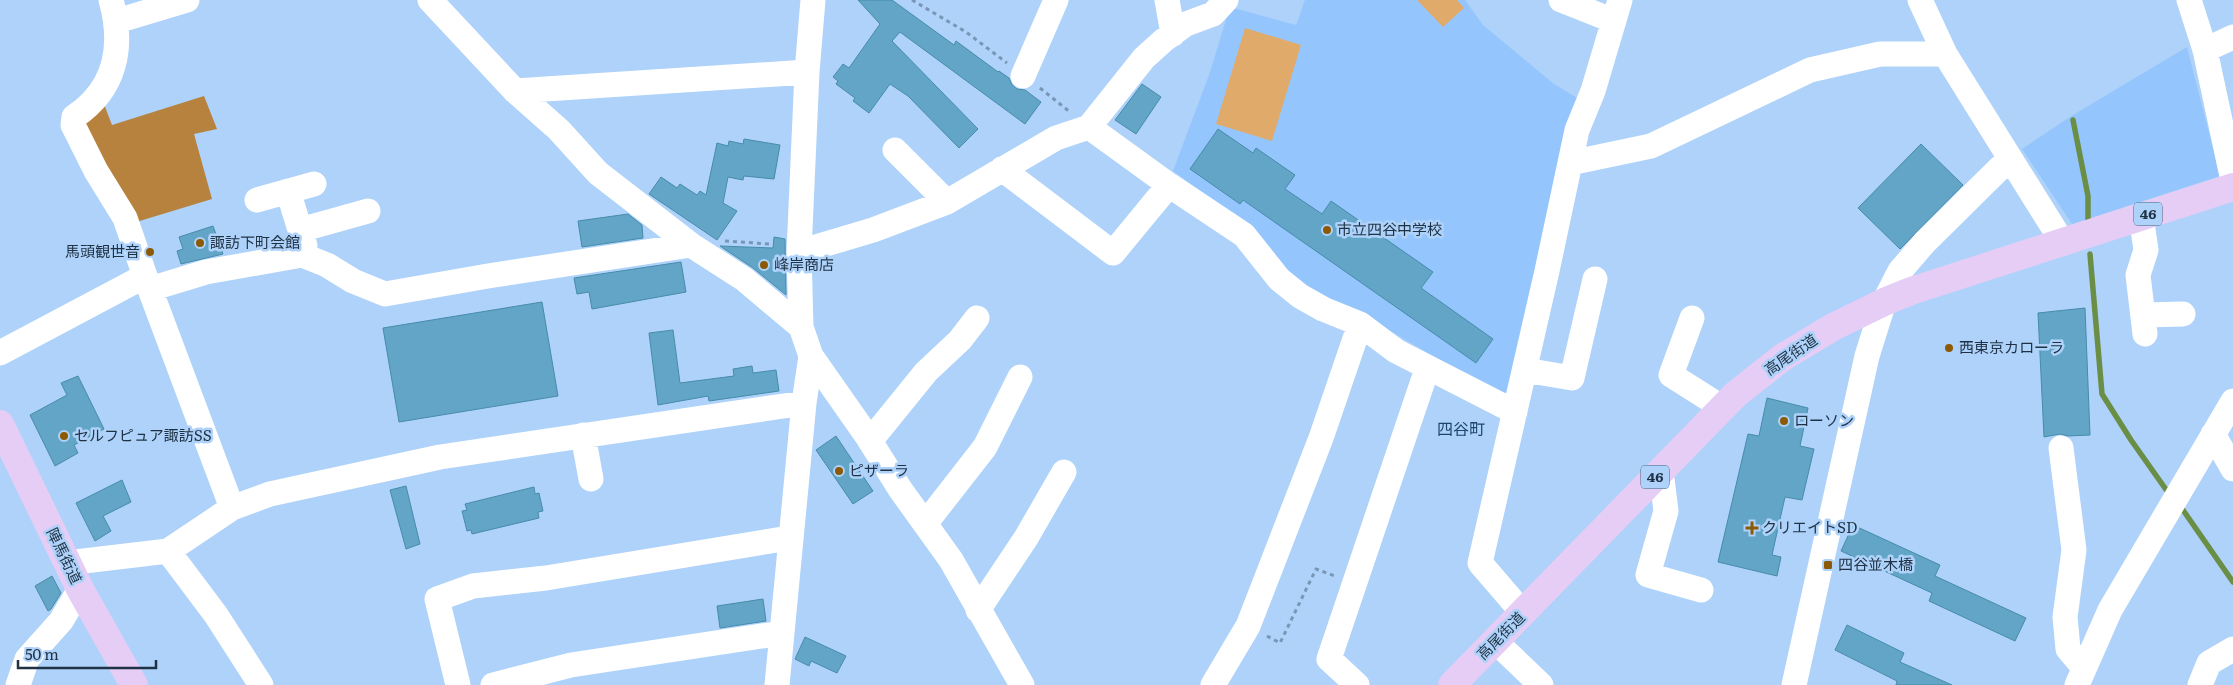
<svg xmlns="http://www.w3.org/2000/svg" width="2233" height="685" font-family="Literata,'Noto Sans JP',serif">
	<rect width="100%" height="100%" fill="#aed2f9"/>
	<path fill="#94c6fd" d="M1305,0H1465L1483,25L1554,84L1579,99L1510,390L1500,395L1356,311L1322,296L1293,276L1255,230L1173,171L1209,75L1230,7L1296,25Z
		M2187,47L2220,176L2072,224L2022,149L2073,115Z"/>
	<path fill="#e0ab6a" d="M1417,0H1457L1464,8L1443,27Z
		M1245,28L1301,45L1272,141L1216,124Z"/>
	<path fill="#b7823e" d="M204,96L217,129L194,134L212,199L133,223L80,119L102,99L112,125Z"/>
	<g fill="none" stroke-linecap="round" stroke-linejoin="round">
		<path stroke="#6b8e47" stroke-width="5.5" d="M2073,120L2088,196V223
			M2090,254L2102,394L2131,440L2167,491
			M2183,510L2233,582"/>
	</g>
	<path fill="#62a5c6" stroke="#478bab" d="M858,0H892L954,45L956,41L998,72L999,71L1009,78L1012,85L1017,89L1025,90L1041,102L1025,124L900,32L892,41L978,129L959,148L908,96L890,84L869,113L853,101L855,98L836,84L838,81L833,77L843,64L849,68L880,24Z
		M1142,84L1161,97L1136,134L1115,120Z
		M1218,129L1253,153L1256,148L1295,175L1285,189L1322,214L1331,201L1433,272L1421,288L1493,339L1476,363L1243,200L1240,204L1190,169Z
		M744,139L780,145L774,179L744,176L743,180L728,177L723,203L737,211L717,240L649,194L661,177L677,188L680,184L697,195L700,191L706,195L717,143L728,146L729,141L743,144Z
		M1921,144L1963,185L1900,249L1858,208Z
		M628,214L642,225L643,238L582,247L578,221Z
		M213,226L223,254L181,264L177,251L183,249L179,237Z
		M774,237L785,239L786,295L753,268L720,246L773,248Z
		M681,262L686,292L592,309L589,292L577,294L574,278Z
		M542,302L558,396L399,422L383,328Z
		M2085,308L2090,435L2068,436L2060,434L2044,437L2038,313Z
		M673,330L680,383L734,376L733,369L752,366L753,373L776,370L779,391L709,401L708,396L658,405L649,333Z
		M78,376L104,429L74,445L78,453L55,466L30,415L67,395L61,383Z
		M1767,398L1808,408L1800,446L1814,449L1802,500L1785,497L1772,555L1781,557L1777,576L1718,562L1748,434L1759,436Z
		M836,436L873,491L853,504L816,450Z
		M122,480L131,502L103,516L111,531L95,541L76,503Z
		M406,486L420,544L406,549L390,490Z
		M534,487L535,494L539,493L543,511L538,512L539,518L472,534L471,530L467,531L462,511L467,510L465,504Z
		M1853,525L1940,565L1935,576L2026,618L2015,641L1929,601L1932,593L1841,551Z
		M52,576L61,593L51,609L48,611L35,586Z
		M763,599L766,621L720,628L717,606Z
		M1847,625L1904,653L1900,662L1952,685H1896L1897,681L1835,650Z
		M805,637L846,656L837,673L811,661L809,666L795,659Z"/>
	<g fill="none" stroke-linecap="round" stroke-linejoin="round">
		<path stroke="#7996b6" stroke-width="3" stroke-dasharray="4 4" stroke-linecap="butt" d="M912,0L966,32L1007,63
			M1040,88L1070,112
			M725,241L770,244
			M1267,636L1280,643L1316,569L1335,576"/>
		<path stroke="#fff" stroke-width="25" d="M111,0C124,47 116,89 74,117L73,125L96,171L125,218L145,276L232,508
			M430,0L515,91L559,130L598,173L691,245L744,279L801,327
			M1167,0L1173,34
			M1561,0L1614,21
			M1920,0L1945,54L2063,243
			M2189,0L2205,50L2233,181
			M117,21L187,0
			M2205,50L2233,37
			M1023,76L1056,0
			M515,91L807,72
			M1089,127L1169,185L1244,235L1279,279L1300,296L1323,309L1360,324L1396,351L1515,412
			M895,150L947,202
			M1570,163L1651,146L1810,70L1880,54H1945
			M1002,169L1113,253L1169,185
			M288,191L305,246
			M257,200L314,184
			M2141,216L2146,250L2138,275L2145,334
			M300,230L368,211
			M799,252L873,230L947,202L1056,138L1089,127L1144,58L1164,40L1186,24L1213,14L1226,0
			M150,289L206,272L302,255L327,265L353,281L385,294L488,276L691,245
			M2143,315L2183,314
			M1692,318L1671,375L1723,408
			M0,353L145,276
			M811,356L867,436L900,489L951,560L1022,685
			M1525,370L1572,378L1595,279
			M2213,434L2233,469
			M583,435L591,479
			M870,441L926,372L960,340L977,318
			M2061,448L2074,550L2065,617L2068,649L2084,668
			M1661,471L1666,511L1648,575L1701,590
			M925,524L985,447L1020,377
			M168,551L216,615L261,685
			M67,563L168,551L232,508L270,494L440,457L804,403
			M978,610L1026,538L1064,472
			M1523,613L1480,563L1547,271L1577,130L1593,91L1620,0
			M1495,641L1541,685
			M18,685L27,659L61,621L80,589
			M458,685L437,599L473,586L546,578L789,538
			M493,685L571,665L782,633
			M777,685L804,403L811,356L801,327L799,252L807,72L813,0
			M1213,685L1248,626L1321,438L1360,324
			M1357,685L1329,659L1427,369
			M1794,685L1867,356L1884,302L1900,271L1925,242L2010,158
			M2077,685L2110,610L2233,401
			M2200,685L2209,663L2233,649"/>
		<path stroke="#e5cdf5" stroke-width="28" d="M0,424L80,589L134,685
			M1452,685L1736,394L1783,357L1833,327L1884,302L1911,291L2233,187"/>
	</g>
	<g fill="#8c5905" stroke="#aed2f9" stroke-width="2">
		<circle cx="1327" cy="230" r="5"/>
		<circle cx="200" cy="243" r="5"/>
		<circle cx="150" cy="252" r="5"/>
		<circle cx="764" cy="265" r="5"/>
		<circle cx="1949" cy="348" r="5"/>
		<circle cx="1784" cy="421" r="5"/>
		<circle cx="64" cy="436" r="5"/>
		<circle cx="839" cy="471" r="5"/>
		<path d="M1749.5 520.5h5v5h5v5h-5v5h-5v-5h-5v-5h5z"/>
		<rect x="1823" y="560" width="10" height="10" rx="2.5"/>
	</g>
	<g text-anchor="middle" stroke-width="5" stroke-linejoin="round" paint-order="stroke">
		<g fill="#aed2f9" stroke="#4a617a" stroke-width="1">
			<rect x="2134" y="202.5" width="28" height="23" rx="4"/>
			<rect x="1641" y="465.5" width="28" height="23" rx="4"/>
		</g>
		<g font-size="14" font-weight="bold" fill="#1f3144">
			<text x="2148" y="219">46</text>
			<text x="1655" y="482">46</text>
		</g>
		<g font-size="15" fill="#1f3144" stroke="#aed2f9" text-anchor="start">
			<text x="1337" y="235">市立四谷中学校</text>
			<text x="210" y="248">諏訪下町会館</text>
			<text x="140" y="257" text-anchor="end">馬頭観世音</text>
			<text x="774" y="270">峰岸商店</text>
			<text x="1959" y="353">西東京カローラ</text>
			<text x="1794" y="426">ローソン</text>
			<text x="74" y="441">セルフピュア諏訪SS</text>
			<text x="849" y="476">ピザーラ</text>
			<text x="1762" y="533">クリエイトSD</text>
			<text x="1838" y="570">四谷並木橋</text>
		</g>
		<g font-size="15" fill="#1f3144" stroke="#aed2f9">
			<text transform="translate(1791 355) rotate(-34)" y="5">高尾街道</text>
			<text transform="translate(64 556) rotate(64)" y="5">陣馬街道</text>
			<text transform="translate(1501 636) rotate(-45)" y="5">高尾街道</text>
		</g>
		<g font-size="16" fill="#1d466f" stroke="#aed2f9">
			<text x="1461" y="435">四谷町</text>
		</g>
	</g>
	<path d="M18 660v8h138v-8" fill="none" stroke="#1f3144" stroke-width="2.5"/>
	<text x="25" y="660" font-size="15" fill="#1f3144" stroke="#aed2f9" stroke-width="4" paint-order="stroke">50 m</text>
</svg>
